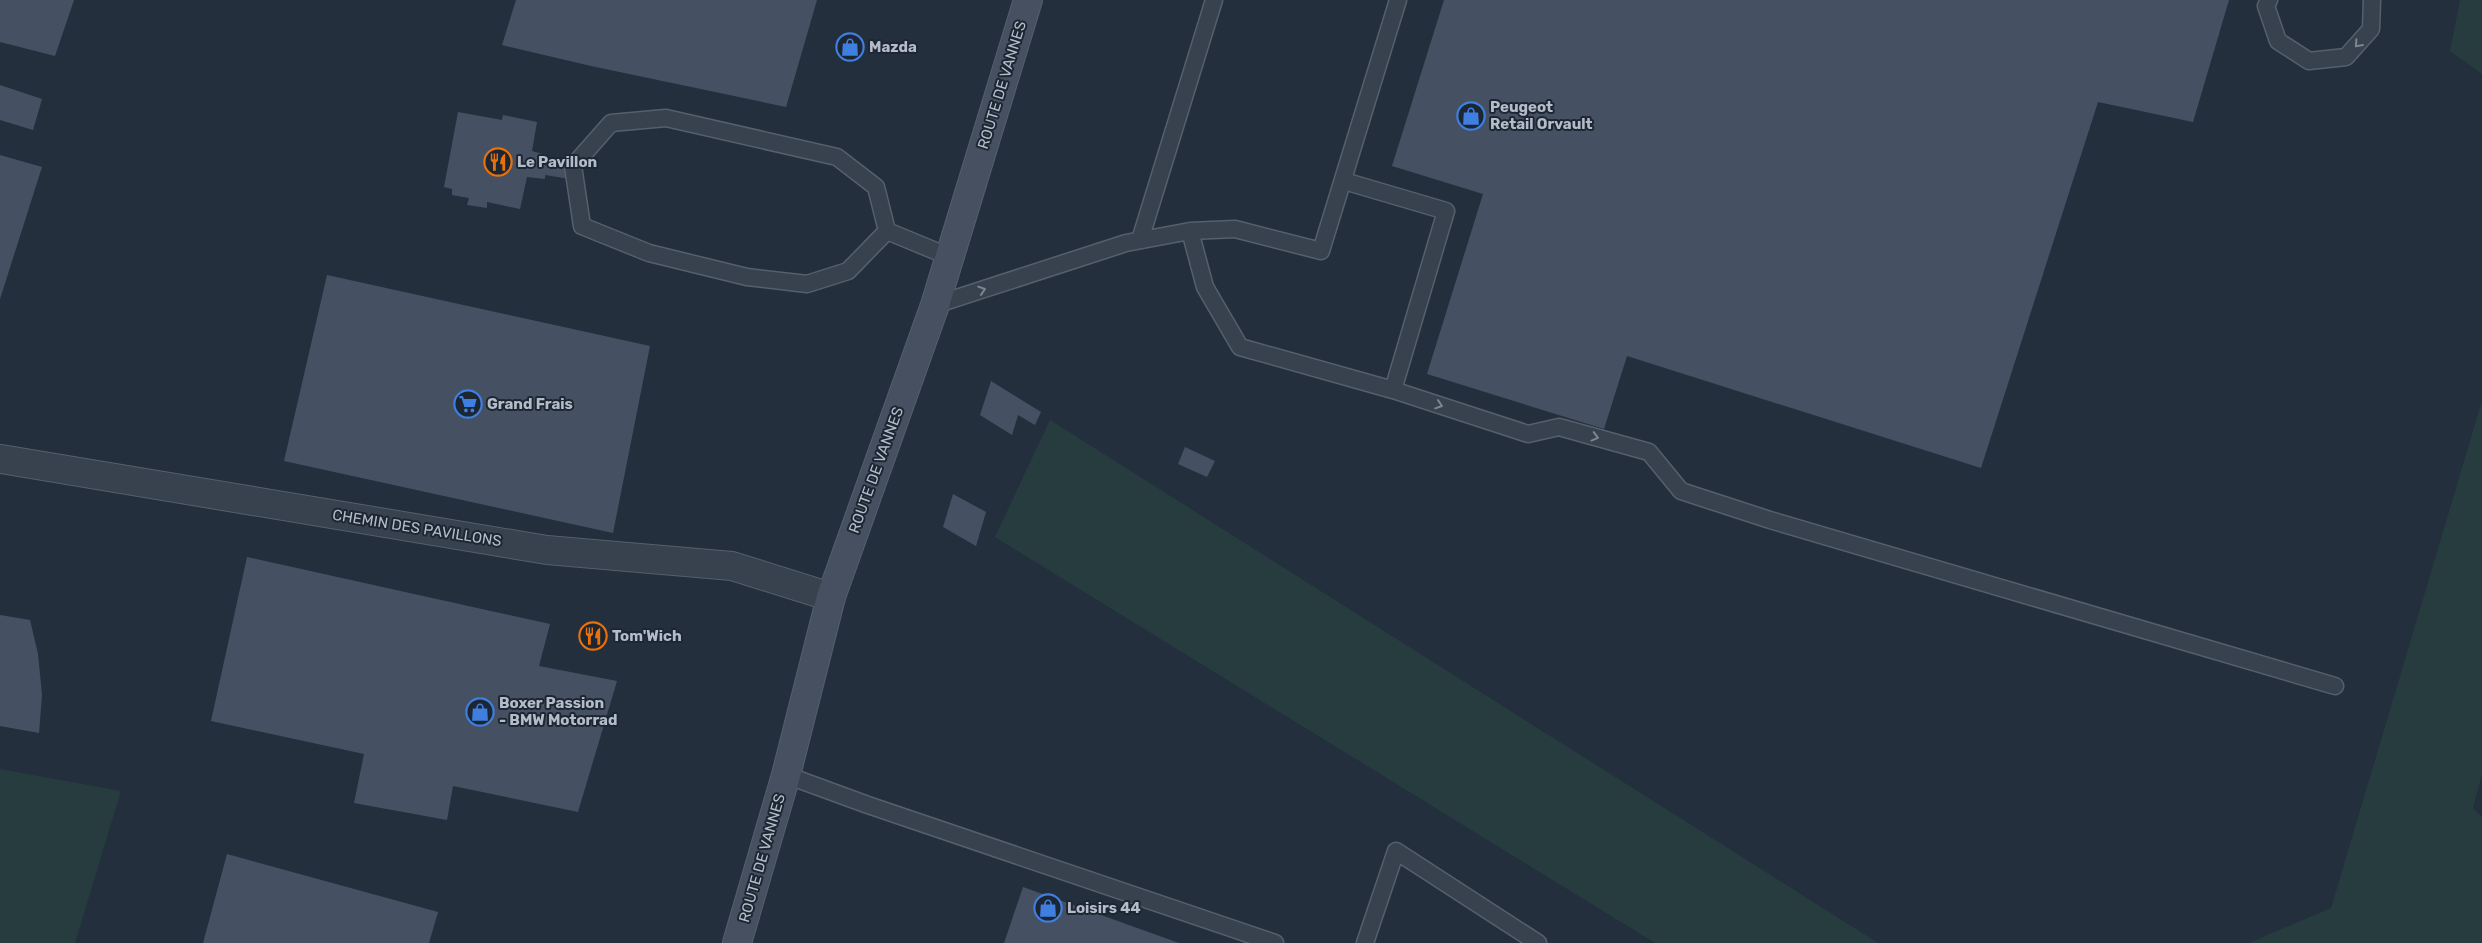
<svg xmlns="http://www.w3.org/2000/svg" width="2482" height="943" font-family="Rubik,sans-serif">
	<rect width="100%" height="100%" fill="#242f3e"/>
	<path fill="#263c3f" d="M2460,0H2482V74L2450,51Z
		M2482,401V774L2473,808L2482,817V943H2249L2331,908Z
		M1050,420L1878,943H1655L995,537Z
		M0,769L121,791L75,943H0Z"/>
	<path fill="#455162" d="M0,0H74L55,56L0,42Z
		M516,0H817L786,107L591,66L502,45Z
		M1444,0H2229L2193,122L2098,102L1981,468L1627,356L1604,429L1427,374L1483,194L1392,166Z
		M0,85L42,99L33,130L0,120Z
		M458,112L502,120L503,115L537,122L532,151L549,156L547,162L573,166L570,179L545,175V179L527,177L520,209L487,202V208L467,205L469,198L452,195V189L444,187Z
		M0,155L42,167L0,299Z
		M327,275L650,346L613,533L284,461Z
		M991,381L1041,412L1035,425L1018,415L1012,435L980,415Z
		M1185,447L1215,461L1207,477L1178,464Z
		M953,494L986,512L976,546L943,527Z
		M247,557L550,624L539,666L617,681L578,812L453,786L447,820L354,803L364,754L211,721Z
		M0,615L30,620L38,654L42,695L39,733L0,726Z
		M227,854L438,912L429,943H203Z
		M1023,887L1179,943H1004Z"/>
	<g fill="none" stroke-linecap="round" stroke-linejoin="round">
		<g stroke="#565f6c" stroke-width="19">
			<path id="lane" d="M2269,0L2266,6L2278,41L2309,61L2346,57L2371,29L2372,0
				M666,118L837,157L876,187L887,231L848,271L807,284L747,277L649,253L582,226L573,166L611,123Z
				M887,231L950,257
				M1190,231L1205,287L1240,347L1393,390L1446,211L1344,181
				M1140,240L1214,0
				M935,305L1126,243L1190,231L1235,229L1321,251L1398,0
				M1393,390L1528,434L1559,427L1649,452L1681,491L1770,520L2335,686
				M786,775L868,805L1275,943
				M1365,943L1396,851L1538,943"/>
		</g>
		<g stroke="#565f6c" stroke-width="30">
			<path id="street" d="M1,459L547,550L732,566L831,597"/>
		</g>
		<g stroke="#565f6c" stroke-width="30">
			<path id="secondary" d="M737,943L786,775L831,597L935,305L1028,0"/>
		</g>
		<use href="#lane" stroke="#38414e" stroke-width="16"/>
		<use href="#street" stroke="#38414e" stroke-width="28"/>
		<use href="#secondary" stroke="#465061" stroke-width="28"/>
	</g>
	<defs><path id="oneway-chevron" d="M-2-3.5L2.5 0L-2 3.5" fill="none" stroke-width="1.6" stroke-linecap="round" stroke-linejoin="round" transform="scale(1.25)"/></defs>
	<g stroke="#7c8592">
		<use href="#oneway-chevron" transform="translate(2358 44) rotate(132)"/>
		<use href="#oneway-chevron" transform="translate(982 290) rotate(-18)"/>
		<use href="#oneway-chevron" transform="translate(1439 405) rotate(18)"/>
		<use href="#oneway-chevron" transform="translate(1595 437) rotate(15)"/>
	</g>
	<defs>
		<g id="shop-ring" transform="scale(1.4375)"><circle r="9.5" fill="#1d2633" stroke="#3f7fe0" stroke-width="1.5"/><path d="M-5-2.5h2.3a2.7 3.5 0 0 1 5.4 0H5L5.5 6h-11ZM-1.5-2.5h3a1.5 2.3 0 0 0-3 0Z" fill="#3f7fe0"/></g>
		<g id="restaurant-ring" transform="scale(1.4375)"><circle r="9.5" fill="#1d2633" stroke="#e8710a" stroke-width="1.5"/><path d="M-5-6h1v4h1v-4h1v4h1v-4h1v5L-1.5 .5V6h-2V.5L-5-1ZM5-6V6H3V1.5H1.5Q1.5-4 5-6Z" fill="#e8710a"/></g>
		<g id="supermarket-ring" transform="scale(1.4375)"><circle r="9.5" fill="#1d2633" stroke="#3f7fe0" stroke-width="1.5"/><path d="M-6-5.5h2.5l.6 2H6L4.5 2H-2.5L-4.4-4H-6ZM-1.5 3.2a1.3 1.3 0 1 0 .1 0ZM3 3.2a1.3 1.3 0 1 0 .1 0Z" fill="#3f7fe0"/></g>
	</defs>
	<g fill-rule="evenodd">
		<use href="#shop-ring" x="850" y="47"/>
		<use href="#shop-ring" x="1471" y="116"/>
		<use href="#restaurant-ring" x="498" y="162"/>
		<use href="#supermarket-ring" x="468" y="404"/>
		<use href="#restaurant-ring" x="593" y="636"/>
		<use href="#shop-ring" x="480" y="712"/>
		<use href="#shop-ring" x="1048" y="908"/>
	</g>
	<g text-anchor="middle" stroke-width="4" stroke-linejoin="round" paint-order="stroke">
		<g font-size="15" font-weight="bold" fill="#b4bcc9" stroke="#1d2633" text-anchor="start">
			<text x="869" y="52">Mazda</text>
			<text x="1490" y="112">Peugeot<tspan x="1490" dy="17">Retail Orvault</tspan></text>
			<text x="517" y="167">Le Pavillon</text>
			<text x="487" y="409">Grand Frais</text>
			<text x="612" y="641">Tom'Wich</text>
			<text x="499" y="708">Boxer Passion<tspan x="499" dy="17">- BMW Motorrad</tspan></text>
			<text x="1067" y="913">Loisirs 44</text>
		</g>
		<g font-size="15" fill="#b4bcc9" stroke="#1d2633">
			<text transform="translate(1002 85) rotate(-73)" y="5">ROUTE DE VANNES</text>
			<text transform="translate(876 470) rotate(-70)" y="5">ROUTE DE VANNES</text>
			<text transform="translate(417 528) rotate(9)" y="5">CHEMIN DES PAVILLONS</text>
			<text transform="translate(762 858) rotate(-74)" y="5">ROUTE DE VANNES</text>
		</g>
	</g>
</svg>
